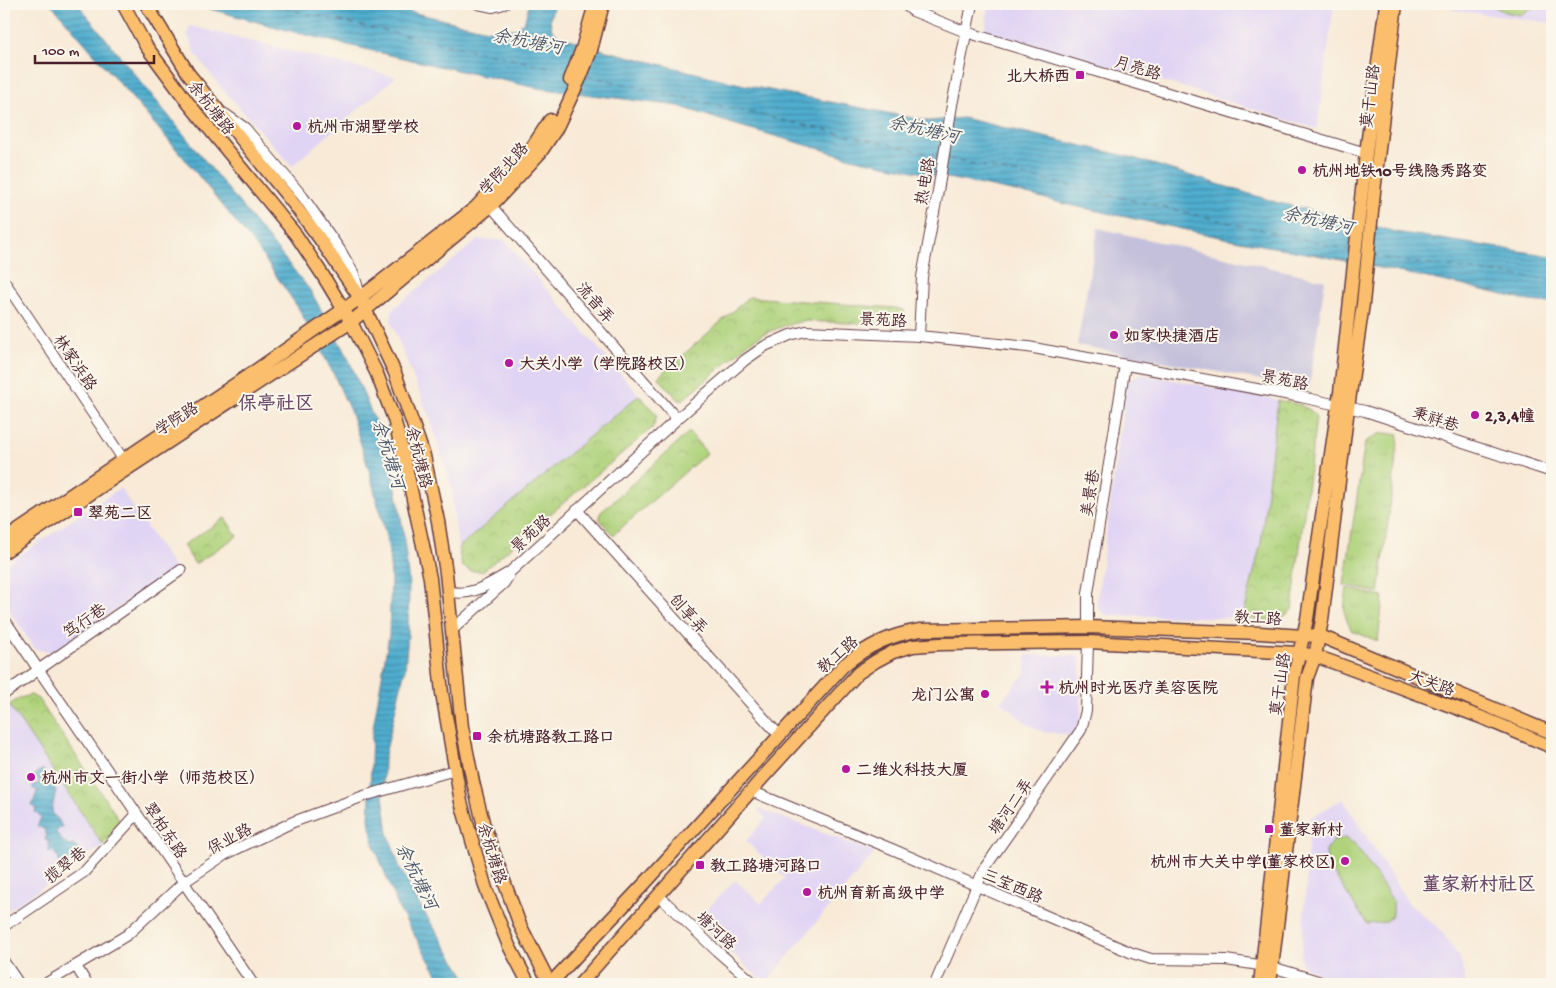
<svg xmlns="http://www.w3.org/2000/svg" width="1556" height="988" font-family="'Gochi Hand','LXGW WenKai TC',sans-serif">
	<defs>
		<pattern id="grass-tufts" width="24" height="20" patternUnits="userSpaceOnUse" patternTransform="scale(1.25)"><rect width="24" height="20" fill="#afd27a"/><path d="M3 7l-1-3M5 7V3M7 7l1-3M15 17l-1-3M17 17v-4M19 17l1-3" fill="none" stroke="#98b46a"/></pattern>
		<pattern id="park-crowns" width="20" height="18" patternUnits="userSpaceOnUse" patternTransform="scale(1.25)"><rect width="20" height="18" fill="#afd27a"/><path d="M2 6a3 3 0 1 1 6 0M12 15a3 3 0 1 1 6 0" fill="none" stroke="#98b46a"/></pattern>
		<pattern id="water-rules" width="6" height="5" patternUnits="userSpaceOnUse" patternTransform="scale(1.25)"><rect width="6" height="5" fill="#4fadce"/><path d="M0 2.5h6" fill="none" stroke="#448ca7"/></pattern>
	</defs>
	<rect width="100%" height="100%" fill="#fbf7ec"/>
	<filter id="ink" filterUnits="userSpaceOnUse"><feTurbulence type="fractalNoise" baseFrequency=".02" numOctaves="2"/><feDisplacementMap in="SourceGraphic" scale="10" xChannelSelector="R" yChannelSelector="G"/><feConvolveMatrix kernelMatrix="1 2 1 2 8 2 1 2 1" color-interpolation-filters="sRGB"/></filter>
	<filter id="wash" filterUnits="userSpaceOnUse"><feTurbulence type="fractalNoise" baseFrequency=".0096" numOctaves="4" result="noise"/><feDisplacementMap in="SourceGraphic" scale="20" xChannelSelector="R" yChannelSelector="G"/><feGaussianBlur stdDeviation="1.12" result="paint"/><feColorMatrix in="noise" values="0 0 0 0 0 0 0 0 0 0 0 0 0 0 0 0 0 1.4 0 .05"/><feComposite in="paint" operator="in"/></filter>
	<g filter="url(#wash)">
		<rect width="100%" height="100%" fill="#f8ead7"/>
		<path fill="#e0d4f4" d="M988,4H1334L1317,129L1179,86L985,32Z
			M1453,4H1552V23L1452,10Z
			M190,26L396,77L292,166L219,85L197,56L187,34Z
			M478,240H504L639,395L458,548L451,486L431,421L391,322L392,313L395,307Z
			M1142,374L1278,400L1261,543L1243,618L1106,615L1098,609L1097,601L1127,382L1134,377Z
			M120,488L175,569L53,652L35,649L4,602V566Z
			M1026,655L1080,656L1081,712L1080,722L1074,735L1044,732L1027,724L1001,701L1026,672Z
			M9,705L103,845L61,875L4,913V709Z
			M1343,799L1409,904L1440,929L1460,958L1466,984H1341L1306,968L1301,961L1310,818Z
			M759,809L875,852L765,984L697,920L735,880L761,904L785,878L746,841L766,818L758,811Z"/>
		<path fill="#c4c0db" d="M1098,228L1325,280L1309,389L1077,345Z"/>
		<path fill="url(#grass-tufts)" stroke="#7c7852" d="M1386,433L1399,435L1379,593L1344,585L1365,442L1379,434Z
			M1347,588L1383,597L1378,641L1352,631C1342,613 1344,608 1347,588Z"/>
		<path fill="url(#park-crowns)" stroke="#7c7852" d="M749,297L895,308L904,310V318L895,325L803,321L784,326L763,334L749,343L686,397L682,400H679L658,377Z
			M639,395L657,415L653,427L483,571H471L462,566L458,548Z
			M1278,400C1290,403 1312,405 1316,418L1292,610L1278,621L1243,618L1261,543Z
			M689,432L707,453L613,535L600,520V513Z
			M225,518L237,536L195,564L183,545Z
			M31,695L38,699L122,824L103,845L9,705L20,698Z"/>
		<path fill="#afd27a" stroke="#7c7852" d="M1491,4H1538L1520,15L1502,11Z
			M1345,838L1355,844L1393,901V914L1386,922L1367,924L1327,863L1326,851L1333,841Z"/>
		<path fill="url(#water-rules)" stroke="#4c667c" d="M51,4H79L81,8L310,290L349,360L374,419L394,475L404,536L409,586L408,635L405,669L384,759L383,795L388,833L400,868L422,909L470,984H443L399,909L374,845L369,820L372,734L389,635L391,575L388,545L370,473L351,413L333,373L299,309L257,248L189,164Z
			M192,4H377L487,30L517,29L525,20L529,4H554L550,20L552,30L559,36L607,51L744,85L928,121L963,118L1130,157L1279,203L1342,217L1395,232L1552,256V303L1529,301L1461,285L1322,256L1229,239L1065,204L1031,195L855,159L733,124L678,106L537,88L398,57L290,31Z
			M42,769L44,771L45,778L47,780L49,779L56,791L52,809L53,815L58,819L62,827L57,830L56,834L60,836V839L69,846L74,845L80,852V856L69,866L60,867L58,857L53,851L50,852L48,850L51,847L48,845V840H46L45,838L47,836L44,829L37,826L41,818L35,812L36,807L32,806L37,792V789H33V785L39,783L38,780L36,779V776L32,777L39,771L41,772Z"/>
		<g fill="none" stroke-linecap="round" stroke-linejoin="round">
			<path stroke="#4c586c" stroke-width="1" stroke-dasharray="6 5" stroke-linecap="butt" d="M263,4L567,71
				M588,76L940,156
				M948,158L1349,250
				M1372,255L1401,261L1552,280"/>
		</g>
	</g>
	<g filter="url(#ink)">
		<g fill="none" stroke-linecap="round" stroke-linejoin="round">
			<g stroke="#643d45" stroke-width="12">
				<path id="minor" d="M478,4L493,7L504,4
					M904,4L913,11L966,32L1366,153
					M225,114L245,128L303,197L340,250L354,274L359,292
					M491,206L677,419
					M4,281L123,459
					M919,336L922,277L938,191L952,105L972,4
					M577,510L779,735
					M448,591C471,598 491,583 510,572L677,419L745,360L765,346L790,335L806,331L919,336L1028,347L1301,397L1365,411L1552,472
					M4,619L253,984
					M1088,627V593L1125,365
					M452,630L504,583L509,575
					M4,694L181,570
					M751,791L892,849L1132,953L1151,959L1226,960L1272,967L1318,981L1325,984
					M659,896L717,951L755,984
					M4,926L84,872L137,814
					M4,962L19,984
					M76,966L87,984
					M45,984L127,935L184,882L224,855L293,822L364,796L455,770
					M935,984L984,869L1081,730L1086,711L1088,642"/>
			</g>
			<g stroke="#643d45" stroke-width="15">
				<path id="major" d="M123,4L146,46L189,104L296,235L322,274L351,322L377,374L394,419L405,462L430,578L442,693L461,802L486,889L509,946L529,984
					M146,4L188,73L293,203L320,239L360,298L395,373L424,456L438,521L446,573L462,727L473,782L484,826L520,925L550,984
					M570,80L582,49L593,11
					M4,540L258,369L360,298L475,208L533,146L550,120
					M4,552L118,475L351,322L491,206L540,153L556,129L581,76L591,50L603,4
					M550,984L646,882L844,665C869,645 890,635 920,630L1088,627L1260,633L1303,636L1318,635L1552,733
					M580,984L765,775L858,673L876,661L893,652L913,646L940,644L1088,642L1299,653L1315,656L1335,663L1483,718L1552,747
					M1260,984L1294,676L1307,619L1340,392L1366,153L1386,4
					M1270,984L1307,678L1315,656L1322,620L1348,408L1363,304L1374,192L1396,4"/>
			</g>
			<use href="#minor" stroke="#fff" stroke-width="10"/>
			<use href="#major" stroke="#fabe6d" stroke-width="12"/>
		</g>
	</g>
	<g fill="#b5179e" stroke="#fbf7ec" stroke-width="2">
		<rect x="1075" y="70" width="10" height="10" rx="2.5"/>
		<circle cx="297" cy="126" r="5"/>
		<circle cx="1302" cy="170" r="5"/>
		<circle cx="1114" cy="335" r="5"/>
		<circle cx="509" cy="363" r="5"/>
		<circle cx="1475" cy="415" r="5"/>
		<rect x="73" y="507" width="10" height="10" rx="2.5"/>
		<path d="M1044.5 679.5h5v5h5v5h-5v5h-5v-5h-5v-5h5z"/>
		<circle cx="985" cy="694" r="5"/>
		<rect x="472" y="731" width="10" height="10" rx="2.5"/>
		<circle cx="846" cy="769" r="5"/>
		<circle cx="31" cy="777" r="5"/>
		<rect x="1264" y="824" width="10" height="10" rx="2.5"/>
		<circle cx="1345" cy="861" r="5"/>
		<rect x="695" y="860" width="10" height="10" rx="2.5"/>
		<circle cx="807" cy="892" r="5"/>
	</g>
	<g text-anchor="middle" stroke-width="4" stroke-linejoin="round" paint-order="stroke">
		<g font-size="16" fill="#4a1f2b" stroke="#fbf7ec">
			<text transform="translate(1138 67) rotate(17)" y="6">月亮路</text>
			<text transform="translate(1369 96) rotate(-83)" y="6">莫干山路</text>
			<text transform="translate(212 107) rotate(52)" y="6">余杭塘路</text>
			<text transform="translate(503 168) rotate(-48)" y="6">学院北路</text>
			<text transform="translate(924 181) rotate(-80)" y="6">热电路</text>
			<text transform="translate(596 302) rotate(49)" y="6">流音弄</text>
			<text transform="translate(883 319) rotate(3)" y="6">景苑路</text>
			<text transform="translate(76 362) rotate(56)" y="6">林家浜路</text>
			<text transform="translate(1285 379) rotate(11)" y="6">景苑路</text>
			<text transform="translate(176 418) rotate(-33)" y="6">学院路</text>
			<text transform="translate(1436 418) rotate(18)" y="6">秉祥巷</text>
			<text transform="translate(420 457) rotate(76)" y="6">余杭塘路</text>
			<text transform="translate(1089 493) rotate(-81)" y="6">美景巷</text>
			<text transform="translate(530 533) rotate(-43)" y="6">景苑路</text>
			<text transform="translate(689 613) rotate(48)" y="6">创享弄</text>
			<text transform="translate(1258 617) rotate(3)" y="6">教工路</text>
			<text transform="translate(84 620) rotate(-35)" y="6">笃行巷</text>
			<text transform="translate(837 654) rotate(-41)" y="6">教工路</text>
			<text transform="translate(1432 682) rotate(20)" y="6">大关路</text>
			<text transform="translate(1279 684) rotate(-82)" y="6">莫干山路</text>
			<text transform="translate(1010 806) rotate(-55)" y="6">塘河二弄</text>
			<text transform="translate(166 830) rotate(56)" y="6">翠柏东路</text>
			<text transform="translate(229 838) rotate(-28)" y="6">保业路</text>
			<text transform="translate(493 853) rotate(73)" y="6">余杭塘路</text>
			<text transform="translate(65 864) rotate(-39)" y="6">揽翠巷</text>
			<text transform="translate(1013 885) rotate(23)" y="6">三宝西路</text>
			<text transform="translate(717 930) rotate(43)" y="6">塘河路</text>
		</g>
		<g font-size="16" font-weight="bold" fill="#4a1f2b" stroke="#fbf7ec" text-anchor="start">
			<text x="1070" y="81" text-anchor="end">北大桥西</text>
			<text x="307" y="132">杭州市湖墅学校</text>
			<text x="1312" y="176">杭州地铁10号线隐秀路变</text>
			<text x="1124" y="341">如家快捷酒店</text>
			<text x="519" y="369">大关小学（学院路校区）</text>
			<text x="1485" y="421">2,3,4幢</text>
			<text x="88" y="518">翠苑二区</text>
			<text x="1058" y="693">杭州时光医疗美容医院</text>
			<text x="975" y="700" text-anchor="end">龙门公寓</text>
			<text x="487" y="742">余杭塘路教工路口</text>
			<text x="856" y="775">二维火科技大厦</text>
			<text x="41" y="783">杭州市文一街小学（师范校区）</text>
			<text x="1279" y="835">董家新村</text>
			<text x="1335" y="867" text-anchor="end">杭州市大关中学(董家校区)</text>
			<text x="710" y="871">教工路塘河路口</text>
			<text x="817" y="898">杭州育新高级中学</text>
		</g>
		<g font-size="18" font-style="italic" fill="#4c586c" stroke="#fbf7ec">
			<text transform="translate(528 41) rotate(11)" y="6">余杭塘河</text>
			<text transform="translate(924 129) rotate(13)" y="6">余杭塘河</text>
			<text transform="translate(1318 220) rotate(13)" y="6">余杭塘河</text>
			<text transform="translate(389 454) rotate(73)" y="6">余杭塘河</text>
			<text transform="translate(417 876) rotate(64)" y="6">余杭塘河</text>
		</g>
		<g font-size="19" font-weight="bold" fill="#6b4a6b" stroke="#fbf7ec">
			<text x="276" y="409">保亭社区</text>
			<text x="1479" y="890">董家新村社区</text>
		</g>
	</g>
	<rect width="1556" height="988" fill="none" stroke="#fbf7ec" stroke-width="20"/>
	<path d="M35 55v8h119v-8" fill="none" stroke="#4a1f2b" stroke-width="2.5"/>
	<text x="42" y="55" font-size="15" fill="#4a1f2b" stroke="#fbf7ec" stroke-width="4" paint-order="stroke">100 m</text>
</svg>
